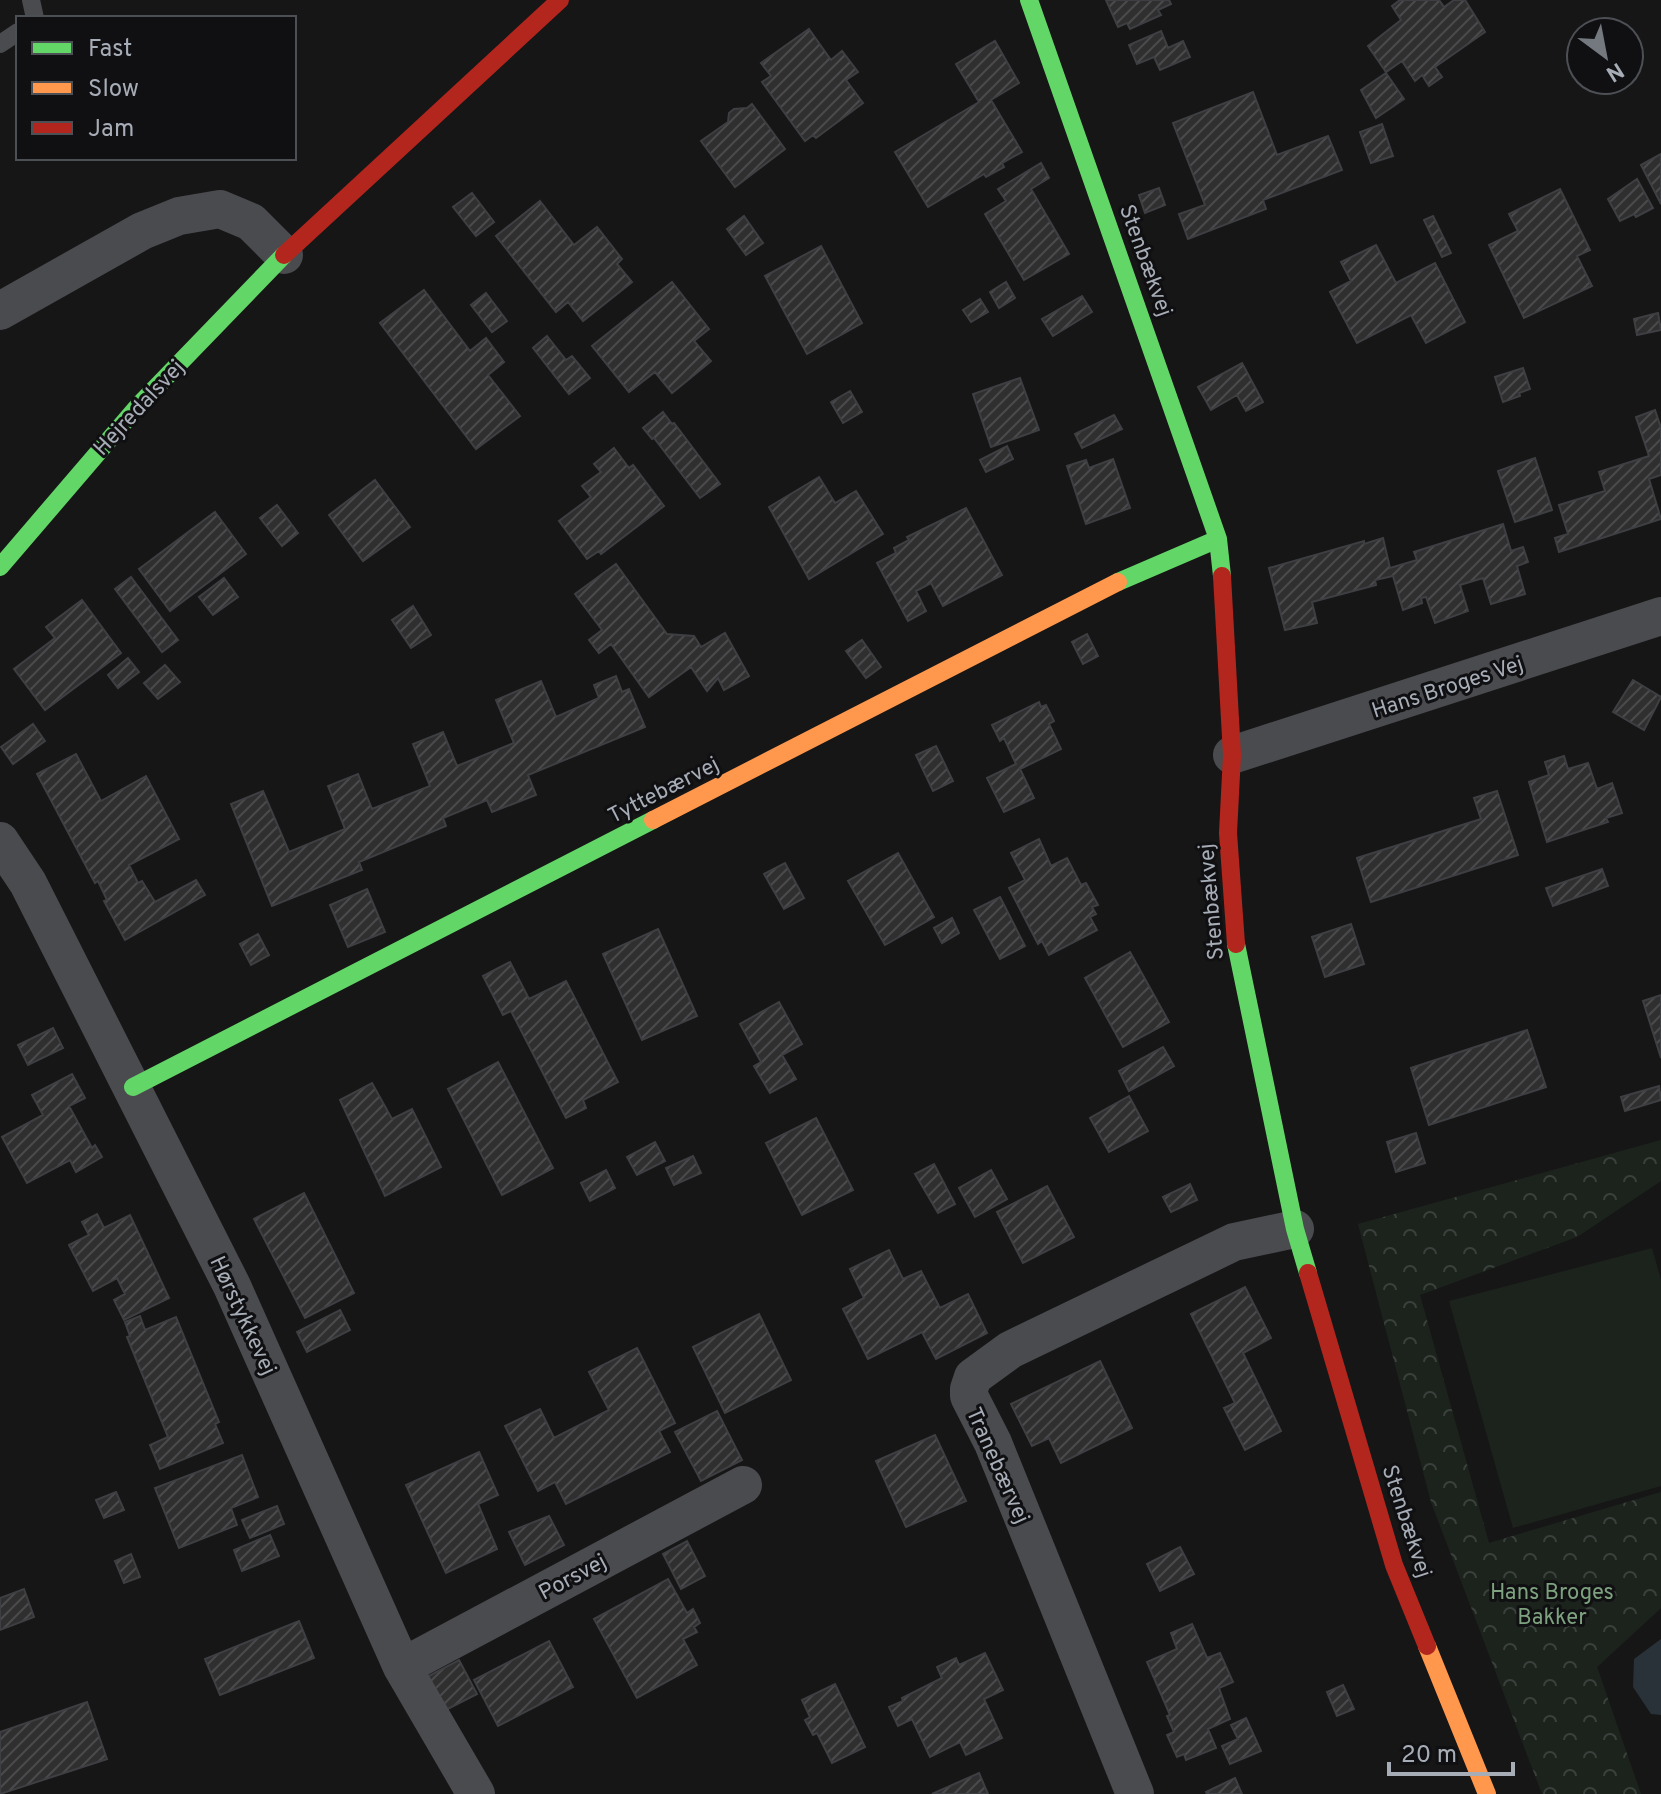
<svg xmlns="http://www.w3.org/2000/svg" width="1661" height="1794" font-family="Overpass,sans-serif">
	<defs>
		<pattern id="forest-crowns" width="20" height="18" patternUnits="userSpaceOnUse" patternTransform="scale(2)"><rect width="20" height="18" fill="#1c231d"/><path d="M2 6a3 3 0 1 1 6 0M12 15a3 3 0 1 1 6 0" fill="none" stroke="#3a403c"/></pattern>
		<pattern id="building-hatch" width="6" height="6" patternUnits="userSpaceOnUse" patternTransform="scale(2)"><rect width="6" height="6" fill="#2f2f30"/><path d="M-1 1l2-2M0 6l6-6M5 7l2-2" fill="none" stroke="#4a4a4c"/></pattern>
	</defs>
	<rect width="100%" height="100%" fill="#161616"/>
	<path fill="#1c231d" d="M1652,1248L1661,1280V1486L1513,1528L1449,1301Z"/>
	<path fill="url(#forest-crowns)" d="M1661,1140V1181L1577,1237L1420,1295L1489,1543L1661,1492V1608L1597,1667L1641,1794H1542L1431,1502L1358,1224Z"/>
	<path fill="#293238" d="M1661,1639V1715L1651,1714L1633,1687L1634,1659Z"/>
	<path fill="url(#building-hatch)" stroke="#3e3f42" stroke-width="2" d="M1106,0H1169L1171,4L1158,10L1161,15L1130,29L1127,23L1118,27Z
		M1400,0H1439L1444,7L1454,0H1465L1485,32L1435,67L1442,77L1429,86L1422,75L1415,81L1402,61L1386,72L1368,46L1401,20L1392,6Z
		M809,29L831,60L842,51L858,72L846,80L863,103L816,138L813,135L805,141L762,82L771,76L761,63Z
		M1161,31L1168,48L1183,41L1190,57L1160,70L1154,57L1137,64L1129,45Z
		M995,41L1019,83L991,100L1022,152L1002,163L1004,167L986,177L984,174L928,207L895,152L979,102L956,64Z
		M1386,73L1404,99L1376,118L1361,90Z
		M1253,92L1277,155L1328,136L1342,170L1263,200L1266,209L1188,239L1179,214L1205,205L1173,123Z
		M752,104L785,149L735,187L701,141L728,122L729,113L734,109L747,108Z
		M1382,124L1393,156L1371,163L1360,132Z
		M1661,154V204L1641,165Z
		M1041,163L1049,178L1031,189L1069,254L1024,280L985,214L1006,201L998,189Z
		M1637,179L1653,208L1636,217L1634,214L1620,221L1608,199Z
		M1159,188L1165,205L1145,213L1139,195Z
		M1560,189L1590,250L1577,256L1592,286L1524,318L1489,245L1518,231L1509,214Z
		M472,193L494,222L476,236L453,207Z
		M540,201L574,245L597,227L622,259L617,264L632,282L583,321L568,302L556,312L496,236Z
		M744,216L763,243L746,255L727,229Z
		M1433,216L1451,253L1442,257L1424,220Z
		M1376,245L1396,283L1435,263L1465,322L1426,343L1411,315L1357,343L1330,292L1351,281L1341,262Z
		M821,246L862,323L807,354L765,276Z
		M672,282L709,329L694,341L711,361L672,393L655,372L629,392L592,346Z
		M1006,282L1015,298L999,308L990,292Z
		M424,290L470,351L486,338L504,362L488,375L520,416L476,449L380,323Z
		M486,293L507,321L492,332L471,305Z
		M1082,296L1092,312L1053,336L1042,319Z
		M980,299L988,312L971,322L963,310Z
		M1658,313L1661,330L1637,335L1634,319Z
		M547,336L566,360L572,356L590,378L569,394L533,348Z
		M1242,363L1263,402L1246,411L1237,395L1211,410L1198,387Z
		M1523,368L1530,389L1519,393L1520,396L1503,402L1495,377Z
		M1020,378L1039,430L991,447L973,394Z
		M850,391L862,412L843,423L831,402Z
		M1655,410L1661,428V475L1649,479L1661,519L1559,552L1555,538L1568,534L1559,505L1605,491L1599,472L1649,456L1636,417Z
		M663,412L672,424L674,423L720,484L700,498L654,438L652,439L643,428Z
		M1114,415L1122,429L1082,448L1075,434Z
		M1007,446L1013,459L986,472L980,460Z
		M614,448L629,468L633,465L664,506L601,554L599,551L587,559L559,521L591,497L582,486L601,472L594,464Z
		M1535,458L1552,510L1515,522L1498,471Z
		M1113,459L1130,508L1086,524L1067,466L1086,460L1089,468Z
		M819,477L835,503L856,491L883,534L809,579L769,507Z
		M375,480L410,527L363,561L329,515Z
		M277,505L298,533L282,546L260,518Z
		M966,508L1002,575L943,606L931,583L916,591L926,611L908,621L877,563L896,553L894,548L909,540L907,537Z
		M215,512L246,554L170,611L139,569Z
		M1503,524L1511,551L1523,547L1528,562L1517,566L1525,594L1491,604L1483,578L1460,585L1468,611L1435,623L1426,597L1421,598L1422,603L1403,610L1393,576L1375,580L1376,585L1312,602L1317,623L1285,630L1269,568L1364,541V544L1383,538L1390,568L1417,560L1414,552Z
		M616,564L667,634L694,636L701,647L725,633L749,676L724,690L718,678L707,691L691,667L649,697L611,644L599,653L589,640L602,630L575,594Z
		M131,577L178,640L162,652L115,589Z
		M224,578L238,597L213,615L199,597Z
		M82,600L121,653L45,710L14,669L55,638L46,627Z
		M413,606L431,635L411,648L392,620Z
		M1087,634L1098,656L1083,664L1072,642Z
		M862,640L881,667L866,678L846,651Z
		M128,658L139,672L118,688L108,675Z
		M165,665L180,682L158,699L144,683Z
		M616,676L622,692L629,689L645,727L528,775L536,795L492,812L487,800L443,818L446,826L359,862L362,870L272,906L231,804L263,791L289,852L345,829L328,786L358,774L372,809L430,786L413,744L443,732L457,766L514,743L496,700L541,681L556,717L599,698L594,685Z
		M1633,680L1661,697L1644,730L1613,712Z
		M1039,702L1041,707L1046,705L1054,721L1049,724L1061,749L1020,769L1034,798L1004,812L987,778L1016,764L1004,738L1000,741L992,725Z
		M33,724L45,741L13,764L1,747Z
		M936,746L953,781L933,791L916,755Z
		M76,754L101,801L146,776L179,839L129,865L138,883L142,881L155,902L196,880L205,895L125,940L104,901L107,900L98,881L95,883L37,774Z
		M1564,756L1568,769L1588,763L1597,789L1612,783L1622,813L1606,818L1608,822L1547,842L1529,782L1549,775L1545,762Z
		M1497,791L1518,855L1371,902L1357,858L1481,819L1474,798Z
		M1039,839L1051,866L1067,858L1081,885L1086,883L1098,905L1092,907L1096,914L1090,917L1097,930L1049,955L1042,941L1038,944L1009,888L1025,880L1011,853Z
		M898,853L934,917L885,945L848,881Z
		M785,863L804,898L784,909L764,874Z
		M1602,869L1608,886L1553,906L1546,888Z
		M367,889L385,932L348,947L330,905Z
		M1000,897L1025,946L1000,959L974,910Z
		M952,918L959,933L942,943L934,928Z
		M1351,924L1364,964L1325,977L1312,937Z
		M658,929L697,1016L642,1040L603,954Z
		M258,934L269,955L251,965L240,944Z
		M1130,952L1169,1022L1123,1047L1085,978Z
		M510,962L529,999L566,981L618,1082L583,1100L586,1108L566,1118L511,1011L503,1015L483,976Z
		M1661,995V1058L1643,1001Z
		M779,1002L802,1044L782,1055L796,1079L770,1093L754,1066L761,1062L740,1024Z
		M53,1028L63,1048L28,1065L18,1045Z
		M1527,1030L1546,1087L1429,1125L1411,1068Z
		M1163,1047L1174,1066L1129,1091L1119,1071Z
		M498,1062L553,1168L502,1195L448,1089Z
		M72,1074L85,1098L69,1106L92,1148L95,1145L102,1157L76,1172L70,1160L27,1183L2,1137L43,1115L32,1095Z
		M372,1083L392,1119L412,1109L441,1167L385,1196L340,1100Z
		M1659,1086L1661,1100L1625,1111L1621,1097Z
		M1129,1096L1148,1131L1109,1152L1090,1118Z
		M816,1118L853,1190L802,1215L766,1143Z
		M1416,1133L1425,1163L1396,1172L1387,1142Z
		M655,1142L665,1161L637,1175L627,1157Z
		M693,1156L701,1173L674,1185L666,1168Z
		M934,1164L955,1204L938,1213L915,1174Z
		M606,1170L615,1188L590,1201L581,1183Z
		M991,1170L1007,1199L975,1217L959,1188Z
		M1190,1184L1197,1200L1171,1212L1163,1197Z
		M1047,1186L1074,1237L1023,1263L997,1212Z
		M304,1193L354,1293L305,1318L254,1219Z
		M97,1214L104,1228L130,1215L169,1298L124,1320L114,1300L125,1294L117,1278L93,1291L69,1245L89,1235L82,1222Z
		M889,1250L903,1279L921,1271L940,1308L968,1294L987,1333L936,1359L922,1332L868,1359L843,1309L864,1298L850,1269Z
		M1245,1287L1271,1338L1243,1353L1281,1431L1245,1450L1224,1408L1235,1403L1191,1314Z
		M340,1310L350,1330L307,1352L297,1332Z
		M759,1314L791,1380L725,1413L693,1347Z
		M140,1316L145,1330L176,1317L219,1422L215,1424L223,1443L160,1469L150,1445L168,1437L127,1337L130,1336L125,1322Z
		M637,1348L675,1423L659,1431L670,1452L566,1504L555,1482L538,1491L505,1426L540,1409L554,1438L609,1410L589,1372Z
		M1100,1361L1132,1428L1061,1463L1049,1438L1032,1446L1011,1404Z
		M717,1411L742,1460L701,1481L675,1432Z
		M935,1435L966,1501L906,1527L876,1461Z
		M479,1452L498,1495L478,1504L497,1549L446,1573L406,1485Z
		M242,1455L258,1497L231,1508L237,1525L179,1548L155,1488Z
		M116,1492L124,1510L104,1518L96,1500Z
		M277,1506L284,1524L250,1538L242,1520Z
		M549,1516L564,1545L525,1565L509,1532Z
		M270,1535L279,1556L242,1571L234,1550Z
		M687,1541L705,1576L681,1589L663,1554Z
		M1180,1547L1194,1574L1160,1591L1147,1564Z
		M131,1554L140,1577L124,1583L115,1561Z
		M668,1579L687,1613L693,1609L700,1623L694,1627L697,1632L683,1639L697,1665L637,1698L594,1619Z
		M24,1589L34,1617L0,1630V1598Z
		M299,1621L314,1658L220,1695L205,1659Z
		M1192,1624L1207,1658L1220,1653L1233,1682L1219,1688L1230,1719L1208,1729L1216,1748L1186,1760L1184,1754L1177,1757L1167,1735L1174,1732L1167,1716L1170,1715L1147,1662L1177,1649L1171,1633Z
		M549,1641L573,1687L498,1726L474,1680Z
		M985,1653L1003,1690L984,1699L1002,1738L966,1755L960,1742L930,1757L912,1719L898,1726L889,1707L903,1701L902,1698L942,1678L937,1667L956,1658L959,1665Z
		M459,1660L477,1694L440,1713L423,1679Z
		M835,1684L865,1747L832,1763L817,1733L813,1735L805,1720L810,1717L802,1700Z
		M1343,1685L1354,1709L1337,1716L1327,1692Z
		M87,1702L107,1759L0,1794V1732Z
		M1246,1718L1261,1751L1230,1764L1222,1746L1238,1739L1231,1725Z
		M979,1773L988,1794H932Z
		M1235,1778L1242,1794H1207L1206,1792Z"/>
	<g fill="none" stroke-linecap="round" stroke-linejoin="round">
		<path stroke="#4a4b4f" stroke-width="18" d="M31,0L35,18
			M0,44L18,32"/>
		<path stroke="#4a4b4f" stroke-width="38" d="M0,311L142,231L179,216L220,209L251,222L284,255
			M1232,755L1661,616
			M0,841L28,883L232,1286L402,1667L476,1794
			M402,1667L743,1485
			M1135,1794L993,1443L969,1396V1389L973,1377L1010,1350L1234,1242L1295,1229"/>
		<path stroke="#63d668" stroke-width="18" d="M1029,0L1218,539L1222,576
			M0,567L138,406L284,255
			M1118,582L1218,539
			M1236,944L1295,1229L1308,1273
			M133,1087L653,820"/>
		<path stroke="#ff974d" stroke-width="18" d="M653,820L1118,582
			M1427,1646L1487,1794"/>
		<path stroke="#b3261e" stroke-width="18" d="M284,255L560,0
			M1222,576L1232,755L1228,833L1236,944
			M1308,1273L1394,1565L1427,1646"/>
	</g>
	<g text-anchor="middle" stroke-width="6" stroke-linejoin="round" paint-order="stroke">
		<g font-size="22" fill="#a7adb7" stroke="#101012">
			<text transform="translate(1147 260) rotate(70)" y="8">Stenbækvej</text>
			<text transform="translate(138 407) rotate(-47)" y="8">Hejredalsvej</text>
			<text transform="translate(1447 686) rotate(-18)" y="8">Hans Broges Vej</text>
			<text transform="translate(663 789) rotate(-27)" y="8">Tyttebærvej</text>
			<text transform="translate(1210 902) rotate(-95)" y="8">Stenbækvej</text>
			<text transform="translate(244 1315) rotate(65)" y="8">Hørstykkevej</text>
			<text transform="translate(999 1465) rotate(66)" y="8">Tranebærvej</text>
			<text transform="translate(1408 1521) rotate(72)" y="8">Stenbækvej</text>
			<text transform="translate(572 1576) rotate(-28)" y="8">Porsvej</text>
		</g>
		<g font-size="22" fill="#7ea27f" stroke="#101012">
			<text x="1552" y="1599">Hans Broges<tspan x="1552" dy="25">Bakker</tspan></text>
		</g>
	</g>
	<rect x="16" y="16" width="280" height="144" fill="#101012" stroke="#4c4f54" stroke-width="2"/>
	<rect x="32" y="42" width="40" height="12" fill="#63d668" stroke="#4c4f54" stroke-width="2"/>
	<text x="88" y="56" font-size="24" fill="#a7adb7">Fast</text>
	<rect x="32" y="82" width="40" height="12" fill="#ff974d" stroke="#4c4f54" stroke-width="2"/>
	<text x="88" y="96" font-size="24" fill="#a7adb7">Slow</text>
	<rect x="32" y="122" width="40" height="12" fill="#b3261e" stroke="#4c4f54" stroke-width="2"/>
	<text x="88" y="136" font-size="24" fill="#a7adb7">Jam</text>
	<g transform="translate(1605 56) rotate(148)"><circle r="38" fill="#101012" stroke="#4c4f54" stroke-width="2"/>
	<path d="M0-6L14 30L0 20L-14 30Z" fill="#74787f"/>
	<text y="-12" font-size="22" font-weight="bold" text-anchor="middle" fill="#a7adb7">N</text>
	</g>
	<path d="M1389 1762v12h124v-12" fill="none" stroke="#a7adb7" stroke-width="4"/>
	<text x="1401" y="1762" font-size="24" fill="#a7adb7" stroke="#101012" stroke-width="6" paint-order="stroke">20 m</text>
</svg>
